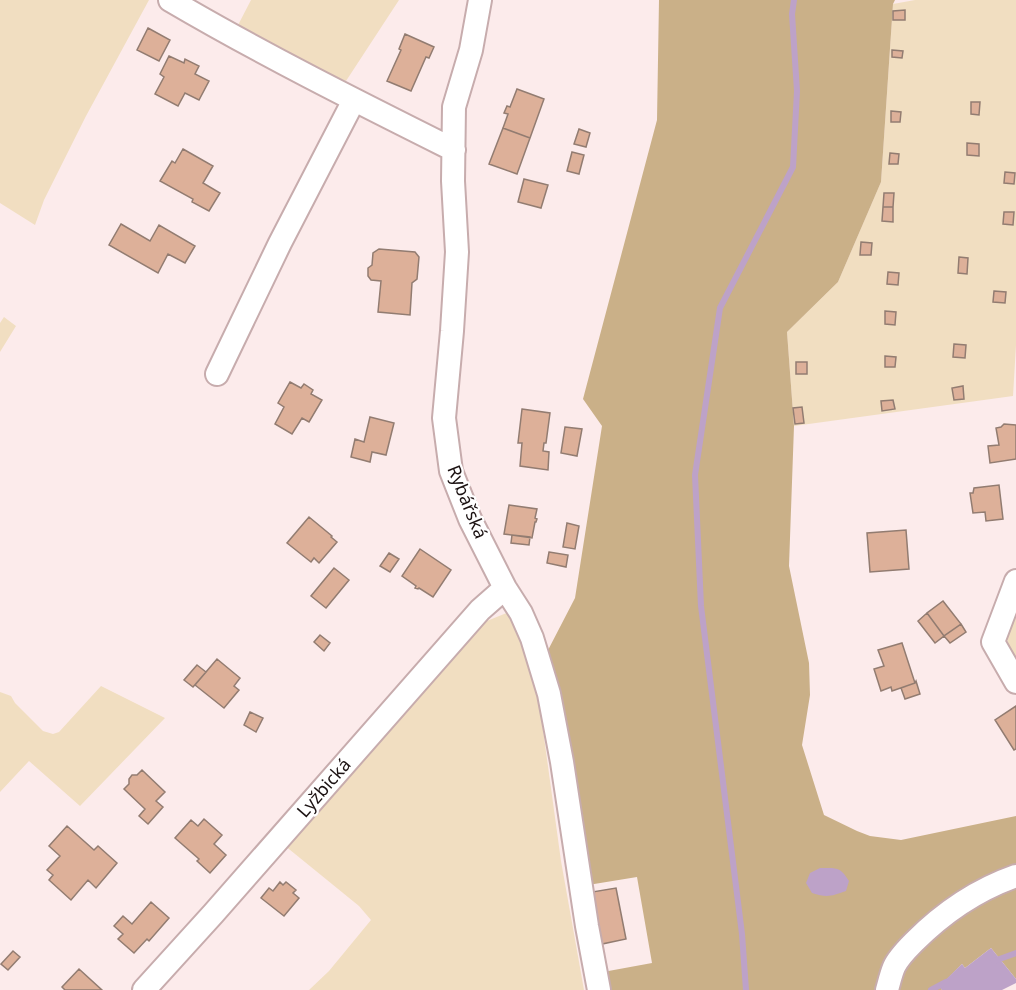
<svg xmlns="http://www.w3.org/2000/svg" width="1016" height="990" font-family="'Noto Sans',sans-serif">
	<rect width="100%" height="100%" fill="#fcebeb"/>
	<path fill="#f1dec1" d="M0,0H149L86,116L44,200L35,225L0,203Z
		M251,0H399L346,81L295,58L236,29Z
		M915,0H1016V345L1013,396L794,426L787,332L838,282L881,182L893,4Z
		M4,317L16,326L0,352V323Z
		M1016,582V660L1010,650L1005,632Z
		M509,612L536,679L561,861L584,990H309L329,971L371,920L359,906L284,845L477,625Z
		M101,686L165,718L80,806L29,761L0,792V692L11,696L15,703L43,731L53,734L59,732Z"/>
	<path fill="#cab088" d="M659,0H895L893,4L881,182L838,282L787,332L794,426L789,566L809,663L810,695L802,745L824,815L857,831L870,836L901,840L1016,816V979L991,948L965,968L962,964L940,986L942,990H607L603,972L652,963L637,877L588,885L546,654L575,598L602,426L583,399L657,120Z"/>
	<path fill="#bda2c8" d="M820,868C836,868 840,866 849,881L846,891C832,896 827,898 812,893L806,883L810,873Z
		M991,948L1016,979V983L1002,990H942L939,986L962,964L965,968Z"/>
	<g fill="none" stroke-linecap="round" stroke-linejoin="round">
		<path stroke="#bda2c8" stroke-width="6" d="M994,961L1016,953
			M746,990L742,934L701,606L695,475L720,308L793,167L797,91L792,14L794,0
			M931,990L946,982"/>
	</g>
	<path fill="#ddb099" stroke="#927c71" stroke-width="1.5" d="M905,10V20H893V11Z
		M148,28L170,40L159,61L137,50Z
		M405,34L434,47L429,58L426,57L411,91L387,81L401,50L399,49Z
		M892,50L903,51L902,58L892,57Z
		M169,56L184,63L185,59L199,66L195,74L209,81L199,100L185,93L178,106L155,94L164,77L160,74Z
		M517,89L544,99L530,138L503,128L508,114L504,113L507,106L510,107Z
		M971,102H980L979,115L971,114Z
		M891,111L901,112L900,122H891Z
		M503,128L530,138L517,174L489,164Z
		M579,129L590,133L586,147L574,144Z
		M967,143L979,144V156L967,155Z
		M183,149L213,166L203,183L220,193L209,211L192,202L193,199L160,181L172,161L175,163Z
		M572,152L584,155L579,174L567,171Z
		M890,153L899,154L898,164H889Z
		M1005,172L1015,173L1014,184L1004,183Z
		M524,179L548,185L541,208L518,202Z
		M884,193H894L893,207H883Z
		M883,207H893V222L882,221Z
		M1004,212H1014L1013,225L1003,224Z
		M121,224L150,241L159,225L195,246L185,263L168,254L158,273L109,245Z
		M861,242L872,243L871,255H860Z
		M379,249L415,252L419,257L417,279L412,283L410,315L378,312L381,281L371,280L368,276V268L372,265L373,253Z
		M959,257L968,258L967,274L958,273Z
		M888,272L899,273L898,285L887,284Z
		M994,291L1006,292L1005,303L993,302Z
		M885,311L896,312L895,325L885,324Z
		M954,344L966,345L965,358L953,357Z
		M885,356L896,357L895,367H885Z
		M796,362H807V374H796Z
		M290,382L301,388L304,384L313,390L311,394L322,400L309,422L302,418L292,434L275,424L284,407L278,403Z
		M963,386L964,399L954,400L952,388Z
		M893,400L895,409L882,411L881,401Z
		M802,407L804,423L795,424L793,408Z
		M522,409L550,413L546,443H544L543,451L549,452L548,470L520,466L522,443H518Z
		M370,417L394,423L386,455L372,452L370,462L351,457L355,439L364,442Z
		M1004,424L1016,425V459L990,463L988,446L999,445L996,428L1001,427Z
		M565,427L582,429L577,456L561,453Z
		M999,485L1003,519L986,521L985,512L973,513L970,493H973L974,488Z
		M509,505L537,509L535,518L537,519L536,522H535L532,538L504,534Z
		M309,517L332,536L331,537L337,542L319,563L314,558L311,562L287,543Z
		M567,523L579,526L575,549L563,547Z
		M906,530L909,569L870,572L867,533Z
		M512,535L530,537L529,545L511,543Z
		M420,549L451,570L433,597L419,588L418,589L415,588L416,586L402,576Z
		M549,552L568,555L566,567L547,563Z
		M389,553L399,559L390,572L380,566Z
		M334,568L349,580L326,608L311,596Z
		M943,601L961,624L944,636L927,613Z
		M927,613L944,636L935,643L918,621Z
		M961,624L966,632L950,643L944,636Z
		M320,635L330,643L324,651L314,642Z
		M902,643L915,683L892,691L891,687L881,691L874,669L884,666L878,650Z
		M217,659L240,678L234,686L239,690L224,708L195,685Z
		M197,665L206,672L193,687L184,680Z
		M916,681L920,694L905,699L901,688L915,683Z
		M1016,706V749L1014,750L995,720Z
		M250,712L263,718L256,732L244,725Z
		M142,770L165,792L156,801L163,807L148,824L139,816L145,809L124,789L129,784V779L132,775H137Z
		M204,819L222,835L214,844L226,855L210,873L197,861L199,859L175,838L191,820L198,826Z
		M67,826L94,850L98,846L117,863L96,888L88,880L71,900L49,880L53,875L47,870L60,856L49,846Z
		M280,882L283,885L286,882L296,890L293,893L299,898L284,916L261,898L269,888L273,891Z
		M616,888L626,939L602,944L592,892Z
		M151,902L169,918L149,941L147,939L134,953L118,939L123,934L114,926L123,916L132,924Z
		M13,951L20,957L8,970L1,964Z
		M79,969L102,990H65L62,987Z"/>
	<g fill="none" stroke-linecap="round" stroke-linejoin="round">
		<g stroke="#c7acad" stroke-width="26">
			<path id="minor" d="M170,0C262,54 358,102 454,150
				M480,0L471,50L454,107L453,181L457,252L452,331L444,418L451,471L470,519L505,588L521,613L532,638L549,694L562,762L587,926L599,990
				M217,374L280,243L354,100
				M1016,581L993,642L1016,682
				M144,990L213,914L480,610L505,588
				M887,990C889,983 891,974 894,967C898,958 907,949 914,942C944,912 976,890 1016,876"/>
		</g>
		<use href="#minor" stroke="#fff" stroke-width="22"/>
	</g>
	<g text-anchor="middle" stroke-width="4.5" stroke-linejoin="round" paint-order="stroke">
		<g font-size="18" fill="#1c1212" stroke="#fff">
			<text transform="translate(467 502) rotate(68)" y="6">Rybářská</text>
			<text transform="translate(324 788) rotate(-49)" y="6">Lyžbická</text>
		</g>
	</g>
</svg>
